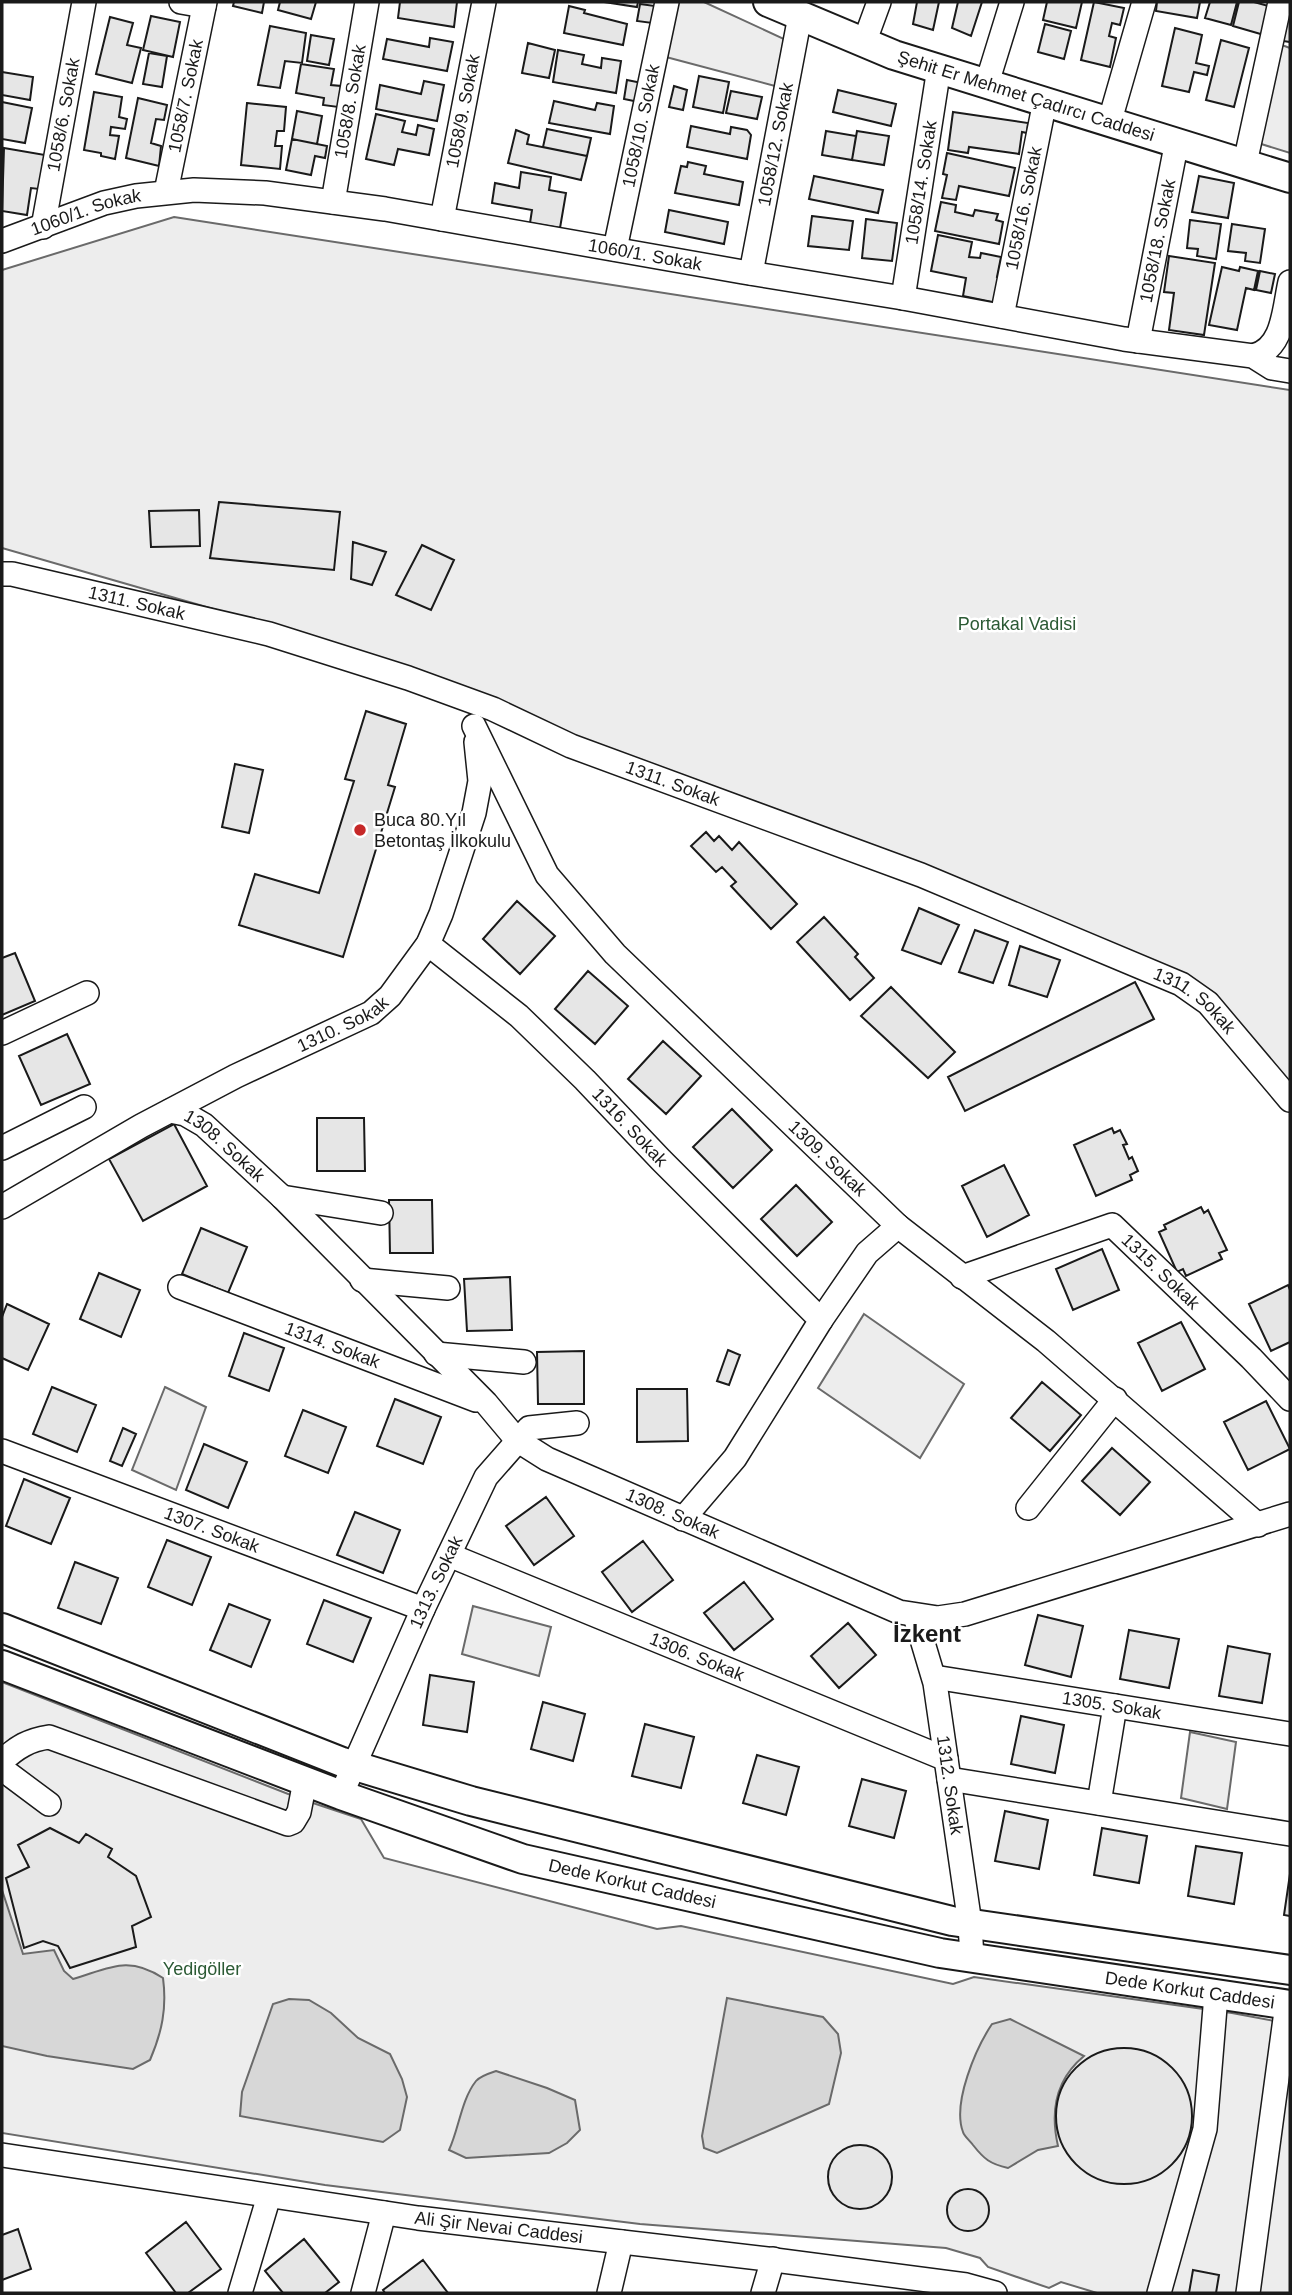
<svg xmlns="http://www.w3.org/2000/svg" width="1292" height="2295" font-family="Helvetica,sans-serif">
	<rect width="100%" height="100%" fill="#fff"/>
	<path fill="#ededed" stroke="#6a6a6a" stroke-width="2" d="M678,2H704L784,39L775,86L666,57Z
		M1279,44L1290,48V153L1258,143Z
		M174,217L1290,390V1084L1208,990L248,619L2,548V270Z
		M864,1314L964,1384L920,1458L818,1388Z
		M165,1387L206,1407L176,1490L132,1470Z
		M473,1606L551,1627L539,1676L462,1654Z
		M2,1682L301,1799L361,1819L384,1858L657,1929L681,1926L953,1984L974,1977L1232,2013L1290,2024V2293H1097L1061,2282L1049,2288L988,2267L980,2258L946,2248L640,2224L325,2185L2,2133Z
		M1190,1732L1236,1742L1227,1809L1181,1798Z"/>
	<path fill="#d7d7d7" stroke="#6a6a6a" stroke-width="2" d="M2,1890L23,1954L54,1950L64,1971L73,1979C110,1968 128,1955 163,1978C167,2008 162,2032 150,2060L133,2069L47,2056L2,2046Z
		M727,1998L823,2017L838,2034L841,2053L829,2104L717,2153L704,2148L702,2136Z
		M289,1999L309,2000L331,2013L358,2038L390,2054L402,2079L407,2097L400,2130L383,2142L240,2116L242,2092L273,2004Z
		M1010,2019L1084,2056C1055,2080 1050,2111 1058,2146L1038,2150L1008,2168C990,2164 984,2159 973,2145C970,2141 964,2136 963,2132C952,2103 976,2048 992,2024Z
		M496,2071L547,2088L575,2100L580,2130L567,2143L549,2153L466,2158L449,2150C459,2129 461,2100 476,2081C480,2076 490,2073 496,2071Z"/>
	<path fill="#e6e6e6" stroke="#1a1a1a" stroke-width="2" d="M234,2H264L262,13L233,6Z
		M280,2H316L311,19L278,10Z
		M400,2H457L454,27L398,18Z
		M604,2H638L637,7Z
		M917,2H939L933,30L913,24Z
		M958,2H982L971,36L952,28Z
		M1047,2H1082L1076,28L1043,20Z
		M1094,2L1124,8L1120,25L1112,23L1109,36L1116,38L1110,67L1081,60Z
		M1157,2H1200L1197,18L1156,11Z
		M1210,2H1237L1231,25L1205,18Z
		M1239,2H1254L1272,7L1264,35L1233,26Z
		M640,4L655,6L652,23L637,21Z
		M569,6L585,10L584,13L627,24L623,45L564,33Z
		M1290,10V42L1283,41Z
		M151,16L180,22L173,57L143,50Z
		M110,17L133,23L127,45L141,48L132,83L96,74Z
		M1045,24L1071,31L1064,59L1038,52Z
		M270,26L306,33L302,63L285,61L280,88L258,85Z
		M1175,28L1202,35L1196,63L1209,66L1207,75L1194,72L1189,92L1162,86Z
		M311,35L334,39L329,65L307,61Z
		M430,38L453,42L447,71L383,59L387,39L429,47Z
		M1221,40L1249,48L1234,107L1206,100Z
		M528,43L555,50L549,78L522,73Z
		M558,50L584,55L582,64L601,68L602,58L621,61L616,93L553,82Z
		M149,53L167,56L162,87L143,84Z
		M301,64L334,69L331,85L341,86L338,107L323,105L324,98L296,93Z
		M2,72L33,77L30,100L2,95Z
		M699,76L729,82L723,113L693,107Z
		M627,80L642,83L639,102L624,99Z
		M424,81L444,85L437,121L376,109L380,85L421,94Z
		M674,86L687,90L683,110L669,107Z
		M838,90L896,104L891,126L833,112Z
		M731,91L762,97L757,119L726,113Z
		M94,92L122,97L119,117L127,119L125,129L111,127L110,135L119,136L115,159L101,156V153L84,150Z
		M138,98L167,105L164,120L156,119L151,143L161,146L159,166L126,158Z
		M554,101L595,110L597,103L614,106L610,134L549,123Z
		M2,102L32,108L25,143L2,139Z
		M247,103L286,107L284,131H277L275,146H282L280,169L241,165Z
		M297,111L322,116L317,144L292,139Z
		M953,112L1028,123L1027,133L1022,132L1019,154L969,147L968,153L948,150Z
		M376,114L405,121L402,132L416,135L418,125L434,129L429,155L398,149L394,165L366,159Z
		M691,126L730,134L731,127L747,130L751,135L747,159L687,147Z
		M547,129L591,138L587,156L543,147Z
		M516,130L529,135L527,144L587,156L581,180L508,163Z
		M826,131L856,136L852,160L822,155Z
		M857,131L889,136L884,165L852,160Z
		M292,139L327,146L325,158L315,156L311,175L286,170Z
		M4,148L45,155L39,189L31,188L27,215L2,211Z
		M947,153L1015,168L1009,196L959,186L956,200L942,198L947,175L943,174Z
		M688,162L706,166L704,174L743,182L739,205L675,193L681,166L687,167Z
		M521,172L551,177L549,190L566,193L560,228L530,223L532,210L492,203L495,183L519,188Z
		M814,176L883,190L878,213L809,199Z
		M1199,176L1234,183L1228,218L1192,212Z
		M941,202L956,205L955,212L973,216L975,210L998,214L996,220L1003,222L999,244L935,231Z
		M669,210L728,222L724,244L665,232Z
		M812,216L853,221L849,250L808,246Z
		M866,219L897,223L892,261L862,258Z
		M1190,220L1221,224L1216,259L1197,256L1198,249L1187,248Z
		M1232,224L1265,229L1260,263L1245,261L1246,253L1228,251Z
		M938,235L972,242L969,257L980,258L981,253L1001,257L997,277L1007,279L1002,304L963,296L966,278L931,271Z
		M1169,256L1215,263L1204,335L1169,330L1174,293L1164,292Z
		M1222,267L1239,271L1240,267L1258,271L1254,290L1246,288L1237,330L1209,325Z
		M1260,271L1275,274L1271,293L1256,290Z
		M219,502L340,512L334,570L210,558Z
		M199,510L200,546L151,547L149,511Z
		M353,542L386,552L372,585L351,579Z
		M422,545L454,560L431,610L396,595Z
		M366,711L406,724L388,785L395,787L343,957L239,925L255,874L319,893L354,781L345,779Z
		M235,764L263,770L249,833L222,827Z
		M706,832L714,841L719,836L732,850L739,842L797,904L771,929L731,886L736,882L722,867L716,872L691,846Z
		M517,901L555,936L520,974L483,939Z
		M919,908L959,925L941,964L902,950Z
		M824,917L858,954L855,957L874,978L850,1000L797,942Z
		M975,930L1008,942L993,983L959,972Z
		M1020,946L1060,960L1047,997L1009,985Z
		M15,953L35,1001L2,1015V958Z
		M588,971L628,1006L595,1044L555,1009Z
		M1135,982L1154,1019L965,1111L948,1077Z
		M891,987L955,1052L928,1078L861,1016Z
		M67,1034L90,1084L41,1105L19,1056Z
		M663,1041L701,1076L666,1114L628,1079Z
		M732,1109L772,1150L733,1188L693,1147Z
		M317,1118H364L365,1171H317Z
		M174,1124L207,1186L143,1221L109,1159Z
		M1112,1128L1114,1133L1120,1130L1127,1144L1123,1145L1129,1159L1132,1157L1138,1171L1130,1175L1132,1180L1096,1196L1074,1145Z
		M1004,1165L1029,1215L987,1237L962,1186Z
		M796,1185L832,1222L797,1256L761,1219Z
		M389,1200H432L433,1253H390Z
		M1201,1207L1204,1213L1208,1210L1227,1250L1219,1253L1222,1259L1186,1276L1183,1269L1177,1272L1159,1232L1166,1229L1164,1225Z
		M201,1228L247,1247L228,1293L182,1274Z
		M1102,1249L1119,1290L1073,1310L1056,1269Z
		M99,1273L140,1290L121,1337L80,1319Z
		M510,1277L512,1330L467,1331L464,1279Z
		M1288,1285L1290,1290V1342L1271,1351L1249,1304Z
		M7,1304L49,1324L28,1370L2,1358V1317Z
		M1181,1322L1205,1369L1162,1391L1138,1343Z
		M244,1333L284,1348L269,1391L229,1376Z
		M728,1350L740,1355L729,1385L717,1381Z
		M584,1351V1404H538L537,1352Z
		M1042,1382L1081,1415L1050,1451L1011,1418Z
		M52,1387L96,1405L77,1452L33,1434Z
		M637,1389H687L688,1441L637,1442Z
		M395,1399L441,1417L423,1464L377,1446Z
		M1266,1401L1290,1449L1248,1470L1224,1422Z
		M303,1410L346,1427L328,1473L285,1456Z
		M123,1428L136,1434L122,1466L110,1461Z
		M204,1444L247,1462L228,1508L186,1490Z
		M1112,1448L1150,1482L1120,1515L1082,1481Z
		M24,1479L70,1498L51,1544L6,1526Z
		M546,1497L574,1536L534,1565L506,1526Z
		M355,1512L400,1530L383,1573L337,1555Z
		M167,1540L211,1557L192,1605L148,1587Z
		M643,1541L673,1580L632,1612L602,1572Z
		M75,1562L118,1578L101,1624L58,1608Z
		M744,1582L773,1619L734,1650L704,1613Z
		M324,1600L371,1618L353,1662L307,1644Z
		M229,1604L270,1620L251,1667L210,1650Z
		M1038,1615L1083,1626L1071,1677L1025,1665Z
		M848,1623L876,1655L839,1688L811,1656Z
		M1129,1630L1179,1639L1169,1688L1120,1679Z
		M1228,1646L1270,1654L1262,1703L1219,1696Z
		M430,1675L474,1682L467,1732L423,1725Z
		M543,1702L585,1714L573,1761L531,1749Z
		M1021,1716L1064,1725L1055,1773L1011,1764Z
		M645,1724L694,1737L681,1788L632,1776Z
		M757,1755L799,1767L786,1815L743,1803Z
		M862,1779L906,1791L894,1838L849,1826Z
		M1005,1811L1048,1820L1039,1869L995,1861Z
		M50,1828L79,1843L86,1834L112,1849L108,1857L136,1876L151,1917L132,1926L136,1947L70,1968L58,1946L43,1941L24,1948L6,1878L29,1867L18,1845Z
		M1102,1828L1147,1836L1139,1883L1094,1875Z
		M1196,1846L1242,1853L1234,1904L1188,1896Z
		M1290,1874V1916L1284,1915Z
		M1056 2116a68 68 0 1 1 136 0a68 68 0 1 1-136 0Z
		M828 2177a32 32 0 1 1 64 0a32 32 0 1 1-64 0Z
		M947 2210a21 21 0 1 1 42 0a21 21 0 1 1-42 0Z
		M186,2222L221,2269L188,2293H176L146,2253Z
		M18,2229L31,2269L2,2280V2235Z
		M304,2239L339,2282L325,2293H283L265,2271Z
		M423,2260L448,2293H385L383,2290Z
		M1193,2270L1219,2275L1216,2293H1189Z"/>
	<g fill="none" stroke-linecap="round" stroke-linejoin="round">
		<g stroke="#1a1a1a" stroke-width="26">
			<g id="minor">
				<path d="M181,2L204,6"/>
				<path d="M864,43L879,2"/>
				<path d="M987,83L1012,2"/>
				<path d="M1110,120L1144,2"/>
				<path d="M1245,163L1280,2"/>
				<path id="s1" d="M166,192L205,2"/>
				<path id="s2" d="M333,202L367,2"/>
				<path id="s3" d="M442,219L484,2"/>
				<path id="s4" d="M43,227L84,2"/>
				<path id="s5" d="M2,241L104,203L136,196L194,190L265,193L385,209L743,272L903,298L1124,339L1253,356L1272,368L1290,371"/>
				<path id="s6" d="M615,249L667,2"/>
				<path id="s7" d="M751,273L800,16"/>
				<path id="s8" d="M903,298L939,68"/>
				<path id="s9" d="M1002,316L1045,101"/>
				<path id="s10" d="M1138,341L1177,141"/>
				<path d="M1253,356C1284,349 1284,308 1290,282"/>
				<path id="s11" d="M2,574H12L269,634L408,678L493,709L571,746L921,875L1181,984L1208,1003L1290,1100"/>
				<path id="s12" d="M474,726L547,875L615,954L898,1226L1046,1341L1258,1525"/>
				<path id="s13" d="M428,944L519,1016L585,1080L661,1160L821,1320L735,1458L683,1519"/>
				<path d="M2,1033L87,993"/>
				<path id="s14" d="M170,1111L185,1114L204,1125L282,1197L486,1403L517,1440L547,1459L899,1612L938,1618L965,1614L1290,1514"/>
				<path d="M2,1148L84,1107"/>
				<path d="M282,1197L381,1213"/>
				<path id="s15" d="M2,1207L141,1126L236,1076L371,1013L390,996L428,944L441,914L474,813L480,781L476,742"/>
				<path id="s16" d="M962,1277L1112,1225L1251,1358L1290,1399"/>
				<path d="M362,1280L448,1288"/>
				<path id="s17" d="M180,1287L476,1400"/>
				<path d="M821,1320L867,1253L898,1226"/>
				<path d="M436,1354L524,1362"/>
				<path id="s18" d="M2,1451L423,1609"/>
				<path d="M1028,1508L1115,1399"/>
				<path id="s19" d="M449,1555L946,1759"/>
				<path id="s20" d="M915,1616L935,1683L970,1924L972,1958"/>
				<path id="s21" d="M934,1677L1290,1734"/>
				<path d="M2,1761C17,1747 29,1740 49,1737L288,1824L293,1822L299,1812L305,1781"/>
				<path d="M2,1769L49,1804"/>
				<path d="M949,1779L1290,1834"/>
				<path id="s22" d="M341,1795L423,1609L486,1477L529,1428L577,1423"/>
				<path d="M1099,1803L1115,1706"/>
				<path id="s23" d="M2,2155L418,2218L767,2259L966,2285L995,2293"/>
				<path d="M240,2293L269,2196"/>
				<path d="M363,2293L384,2213"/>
				<path d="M609,2293L621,2242"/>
				<path d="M763,2293L773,2259"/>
				<path d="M1159,2293L1205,2129L1216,1995"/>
				<path d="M1248,2293L1287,2004"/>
			</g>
		</g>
		<g stroke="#1a1a1a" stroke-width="32">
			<g id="major">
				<path id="s24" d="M768,2L894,55L1290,178"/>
				<path d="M2,1628L342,1762L471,1801L952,1921L1290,1970"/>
				<path id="s25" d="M2,1665L341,1795L523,1859L940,1953L1290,2005"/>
			</g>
		</g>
		<use href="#minor" stroke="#fff" stroke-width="23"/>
		<use href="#major" stroke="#fff" stroke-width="28"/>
	</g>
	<circle fill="#c62828" stroke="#fff" stroke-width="2.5" cx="360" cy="830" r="7"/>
	<g text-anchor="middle" stroke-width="5" stroke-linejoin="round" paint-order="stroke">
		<g font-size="18" fill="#1a1a1a" stroke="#fff">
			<text dy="6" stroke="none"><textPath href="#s24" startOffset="275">Şehit Er Mehmet Çadırcı Caddesi</textPath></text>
			<text dy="6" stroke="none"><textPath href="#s1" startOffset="98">1058/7. Sokak</textPath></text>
			<text dy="6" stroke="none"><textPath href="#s2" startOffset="102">1058/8. Sokak</textPath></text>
			<text dy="6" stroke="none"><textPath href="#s3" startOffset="110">1058/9. Sokak</textPath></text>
			<text dy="6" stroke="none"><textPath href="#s4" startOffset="114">1058/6. Sokak</textPath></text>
			<text dy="6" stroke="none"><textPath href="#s6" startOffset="126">1058/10. Sokak</textPath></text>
			<text dy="6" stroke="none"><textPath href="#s7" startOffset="131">1058/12. Sokak</textPath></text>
			<text dy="6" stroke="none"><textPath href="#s8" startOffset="117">1058/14. Sokak</textPath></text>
			<text dy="6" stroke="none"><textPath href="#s9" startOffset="110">1058/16. Sokak</textPath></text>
			<text dy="6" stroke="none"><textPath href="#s5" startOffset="89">1060/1. Sokak</textPath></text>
			<text dy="6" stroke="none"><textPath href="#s10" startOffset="102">1058/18. Sokak</textPath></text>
			<text dy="6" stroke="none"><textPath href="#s5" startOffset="656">1060/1. Sokak</textPath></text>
			<text dy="6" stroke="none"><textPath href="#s11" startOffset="138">1311. Sokak</textPath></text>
			<text dy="6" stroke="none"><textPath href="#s11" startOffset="705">1311. Sokak</textPath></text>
			<text dy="6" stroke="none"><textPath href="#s11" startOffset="1272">1311. Sokak</textPath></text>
			<text dy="6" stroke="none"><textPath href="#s15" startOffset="387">1310. Sokak</textPath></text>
			<text dy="6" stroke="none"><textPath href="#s13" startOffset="273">1316. Sokak</textPath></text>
			<text dy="6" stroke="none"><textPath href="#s14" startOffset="66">1308. Sokak</textPath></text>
			<text dy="6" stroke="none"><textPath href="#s12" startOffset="565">1309. Sokak</textPath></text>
			<text dy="6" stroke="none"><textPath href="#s16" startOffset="226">1315. Sokak</textPath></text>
			<text dy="6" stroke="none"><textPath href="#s17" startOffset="163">1314. Sokak</textPath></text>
			<text dy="6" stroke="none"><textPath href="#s14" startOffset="654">1308. Sokak</textPath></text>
			<text dy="6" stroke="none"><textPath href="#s18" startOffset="224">1307. Sokak</textPath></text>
			<text dy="6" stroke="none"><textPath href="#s22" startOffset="233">1313. Sokak</textPath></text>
			<text dy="6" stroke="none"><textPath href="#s19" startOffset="268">1306. Sokak</textPath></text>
			<text dy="6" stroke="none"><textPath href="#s21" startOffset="180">1305. Sokak</textPath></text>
			<text dy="6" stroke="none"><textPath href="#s20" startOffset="173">1312. Sokak</textPath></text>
			<text dy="6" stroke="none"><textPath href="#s25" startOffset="668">Dede Korkut Caddesi</textPath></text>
			<text dy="6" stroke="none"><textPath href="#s25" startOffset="1236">Dede Korkut Caddesi</textPath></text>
			<text dy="6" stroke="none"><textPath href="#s23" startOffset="502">Ali Şir Nevai Caddesi</textPath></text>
		</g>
		<g font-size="18" fill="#2b5a34" stroke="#fff">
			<text x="1017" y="630">Portakal Vadisi</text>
			<text x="202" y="1975">Yedigöller</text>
		</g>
		<g font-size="18" fill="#1a1a1a" stroke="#fff" text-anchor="start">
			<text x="374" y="826">Buca 80.Yıl<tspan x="374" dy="21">Betontaş İlkokulu</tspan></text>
		</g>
		<g font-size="24" font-weight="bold" fill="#1a1a1a" stroke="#fff">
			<text x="927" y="1642">İzkent</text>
		</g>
	</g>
	<rect width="1292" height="2295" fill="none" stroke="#1a1a1a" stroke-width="7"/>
</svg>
